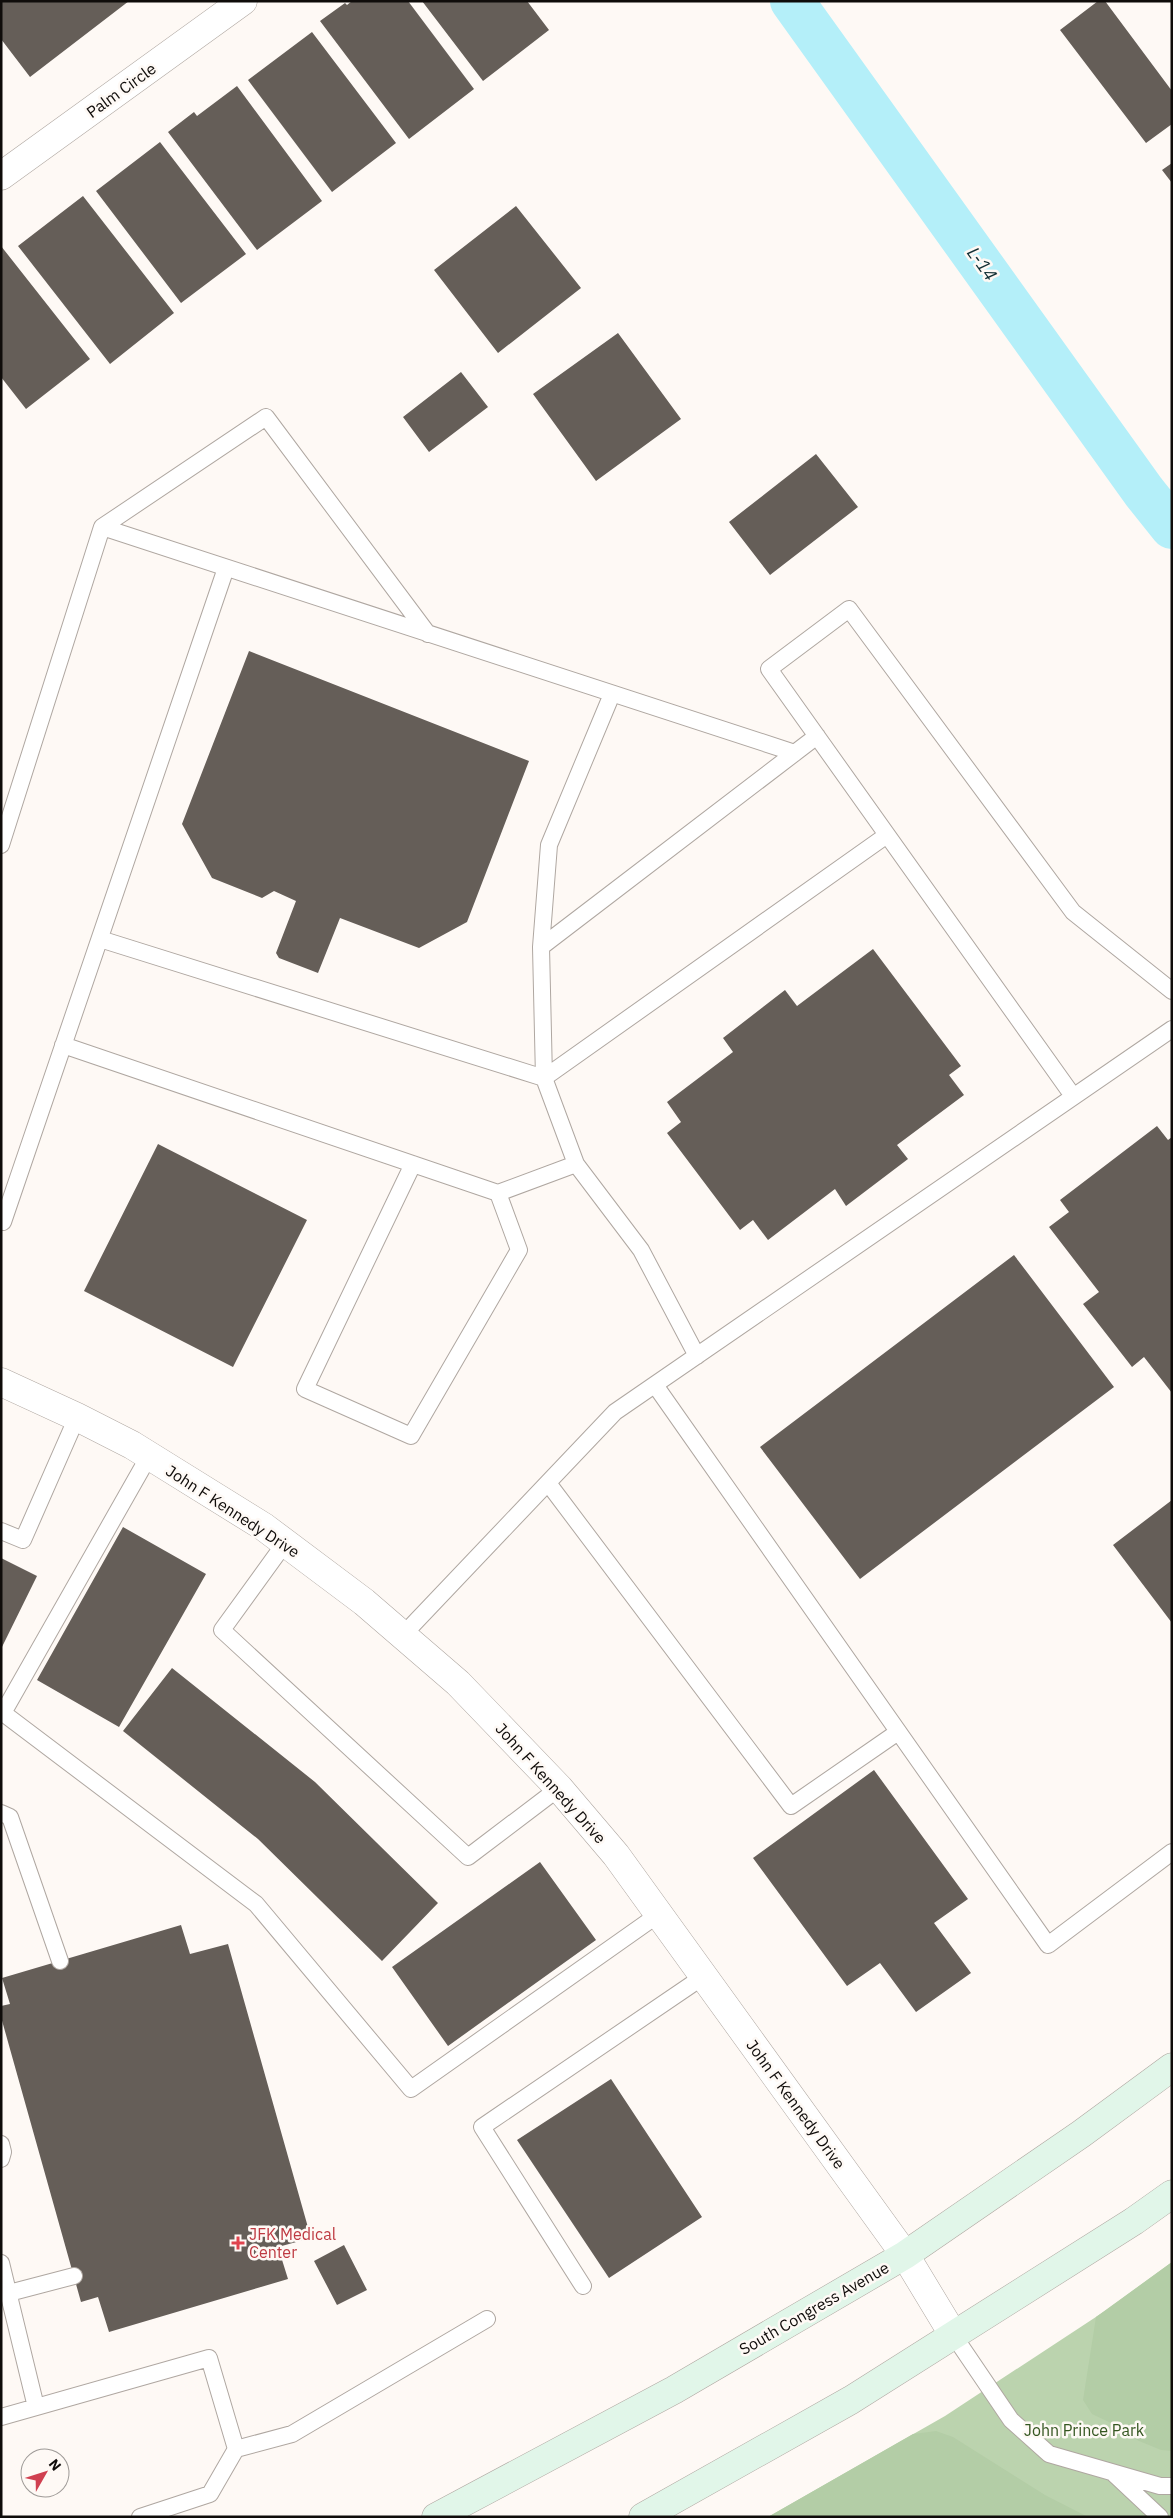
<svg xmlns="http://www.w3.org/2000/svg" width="1173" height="2518" font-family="'IBM Plex Sans',sans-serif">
	<rect width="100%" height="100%" fill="#fef9f5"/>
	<path fill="#bbd3ae" d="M1172,2262V2517H768L945,2416L1105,2311Z"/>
	<path fill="#b3cda6" d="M1172,2262V2451L1161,2450L1139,2441L1113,2424L1092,2414L1083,2400L1096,2317Z
		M936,2431L953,2437L1045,2495L1088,2517H768L913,2434Z"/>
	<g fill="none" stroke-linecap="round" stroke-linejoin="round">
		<path stroke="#b4eff9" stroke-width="44" d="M792,1L1144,492L1172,527"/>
	</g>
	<path fill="#655e58" d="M1,1H129L30,77L1,39Z
		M352,1H408L474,89L409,139L320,21L345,3L347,5Z
		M422,1H527L549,30L483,81Z
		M1098,1H1105L1172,91V124L1146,143L1060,30Z
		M312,32L396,143L332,192L248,80Z
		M237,86L322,201L257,250L168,132L194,112L197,116Z
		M160,142L246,254L181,303L96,191Z
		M1172,163V183L1162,170Z
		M83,196L174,313L110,364L18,246Z
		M516,206L581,288L498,353L434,270Z
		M1,246L90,359L26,409L1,377Z
		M618,333L681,419L596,481L533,394Z
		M461,372L488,407L429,452L403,417Z
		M816,454L858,507L770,575L729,522Z
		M249,651L529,761L467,922L419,948L340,918L318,973L279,958L276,953L296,901L274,891L262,898L212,878L182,824Z
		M873,949L961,1066L949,1075L964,1095L897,1145L908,1159L846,1206L835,1189L768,1240L753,1220L740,1230L667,1133L681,1122L667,1102L733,1052L723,1038L785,990L797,1006Z
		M1157,1126L1168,1140L1172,1137V1393L1144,1357L1132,1367L1083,1304L1099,1292L1049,1227L1069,1212L1060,1200Z
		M158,1144L307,1220L233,1367L84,1291Z
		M1014,1255L1114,1387L860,1579L760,1447Z
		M1172,1500V1623L1113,1545Z
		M123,1527L206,1574L119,1727L37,1680Z
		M1,1558L37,1576L1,1649Z
		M172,1668L315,1782L438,1903L382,1961L258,1839L123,1731Z
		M874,1770L968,1899L934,1923L971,1973L916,2012L880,1963L847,1986L753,1858Z
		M540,1862L596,1940L448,2046L392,1967Z
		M181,1925L190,1954L228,1944L311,2238L278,2247L288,2279L109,2332L98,2297L81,2302L1,2017V2006L10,2004L2,1978Z
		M611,2079L702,2217L609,2278L517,2140Z
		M344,2245L367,2290L337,2305L314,2261Z"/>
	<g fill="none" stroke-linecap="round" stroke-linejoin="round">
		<g stroke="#afa7a1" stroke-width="18">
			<path id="lane" d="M102,527L266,417L428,634
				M1,845L102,527L795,753
				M100,939L544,1078L541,947L817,736
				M541,947L549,845L612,694
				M63,1045L498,1193L576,1164
				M1073,1096L769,669L849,609L1073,912L1172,991
				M413,1164L305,1389L411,1436L519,1250L498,1193
				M3,1222L226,568
				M697,1356L641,1250L576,1164L544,1078L887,835
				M655,1385L1048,1945L1172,1852
				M149,1456L3,1713L256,1904L411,2089L659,1914
				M548,1483L791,1806L898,1732
				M1,1531L23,1540L77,1417
				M285,1543L222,1630L468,1857L559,1788
				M403,1635L615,1412L1172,1029
				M1,1813L10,1817L60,1961
				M1,2144L3,2152L1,2159
				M1,2263L36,2407
				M583,2286L482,2127L704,1976
				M9,2293L74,2276
				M954,2336L1011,2420L1049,2454L1160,2486H1172
				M1,2417L209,2358L236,2449L210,2494L140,2517
				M236,2449L292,2434L487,2319
				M1114,2474L1160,2517"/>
		</g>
		<g stroke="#afa7a1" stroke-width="29">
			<path id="street" d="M1,176L243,1
				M1,1382L77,1417L132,1445L264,1527L364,1602L458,1683L559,1788L616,1855L905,2255L954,2336"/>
		</g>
		<g stroke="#afa7a1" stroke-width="29">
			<path id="secondary" d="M436,2517L674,2390L905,2255L1081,2134L1172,2067
				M643,2517L851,2400L1134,2221L1172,2194"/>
		</g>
		<use href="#lane" stroke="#fff" stroke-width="16"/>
		<use href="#street" stroke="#fff" stroke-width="28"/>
		<use href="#secondary" stroke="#e1f6e9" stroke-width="28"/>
	</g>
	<path fill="#e0444e" stroke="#fef9f5" stroke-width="2" d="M235.5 2235.5h5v5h5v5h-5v5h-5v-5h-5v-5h5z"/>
	<g text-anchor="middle" stroke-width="5" stroke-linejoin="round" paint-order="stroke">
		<g font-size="16" fill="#0f0c0a" stroke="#fef9f5">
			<text transform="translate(121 90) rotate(-36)" y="6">Palm Circle</text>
			<text transform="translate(233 1511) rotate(33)" y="6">John F Kennedy Drive</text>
			<text transform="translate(551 1783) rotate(48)" y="6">John F Kennedy Drive</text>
			<text transform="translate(796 2104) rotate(54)" y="6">John F Kennedy Drive</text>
			<text transform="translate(814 2308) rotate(-30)" y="6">South Congress Avenue</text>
		</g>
		<g font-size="16" fill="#be3a42" stroke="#fef9f5" text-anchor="start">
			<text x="249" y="2240">JFK Medical<tspan x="249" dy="18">Center</tspan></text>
		</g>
		<g font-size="16" fill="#345620" stroke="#fef9f5">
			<text x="1084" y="2436">John Prince Park</text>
		</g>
		<g font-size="18" font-style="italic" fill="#102e33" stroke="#fef9f5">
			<text transform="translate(982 264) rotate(54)" y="6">L-14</text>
		</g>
	</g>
	<rect width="1173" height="2518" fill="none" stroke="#0f0c0a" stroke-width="5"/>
	<g transform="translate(45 2473) rotate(51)"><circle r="24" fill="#fef9f5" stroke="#9e9a97"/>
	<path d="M0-4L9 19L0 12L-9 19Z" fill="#d04050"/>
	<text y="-8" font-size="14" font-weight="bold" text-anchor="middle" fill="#0f0c0a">N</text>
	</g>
</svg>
